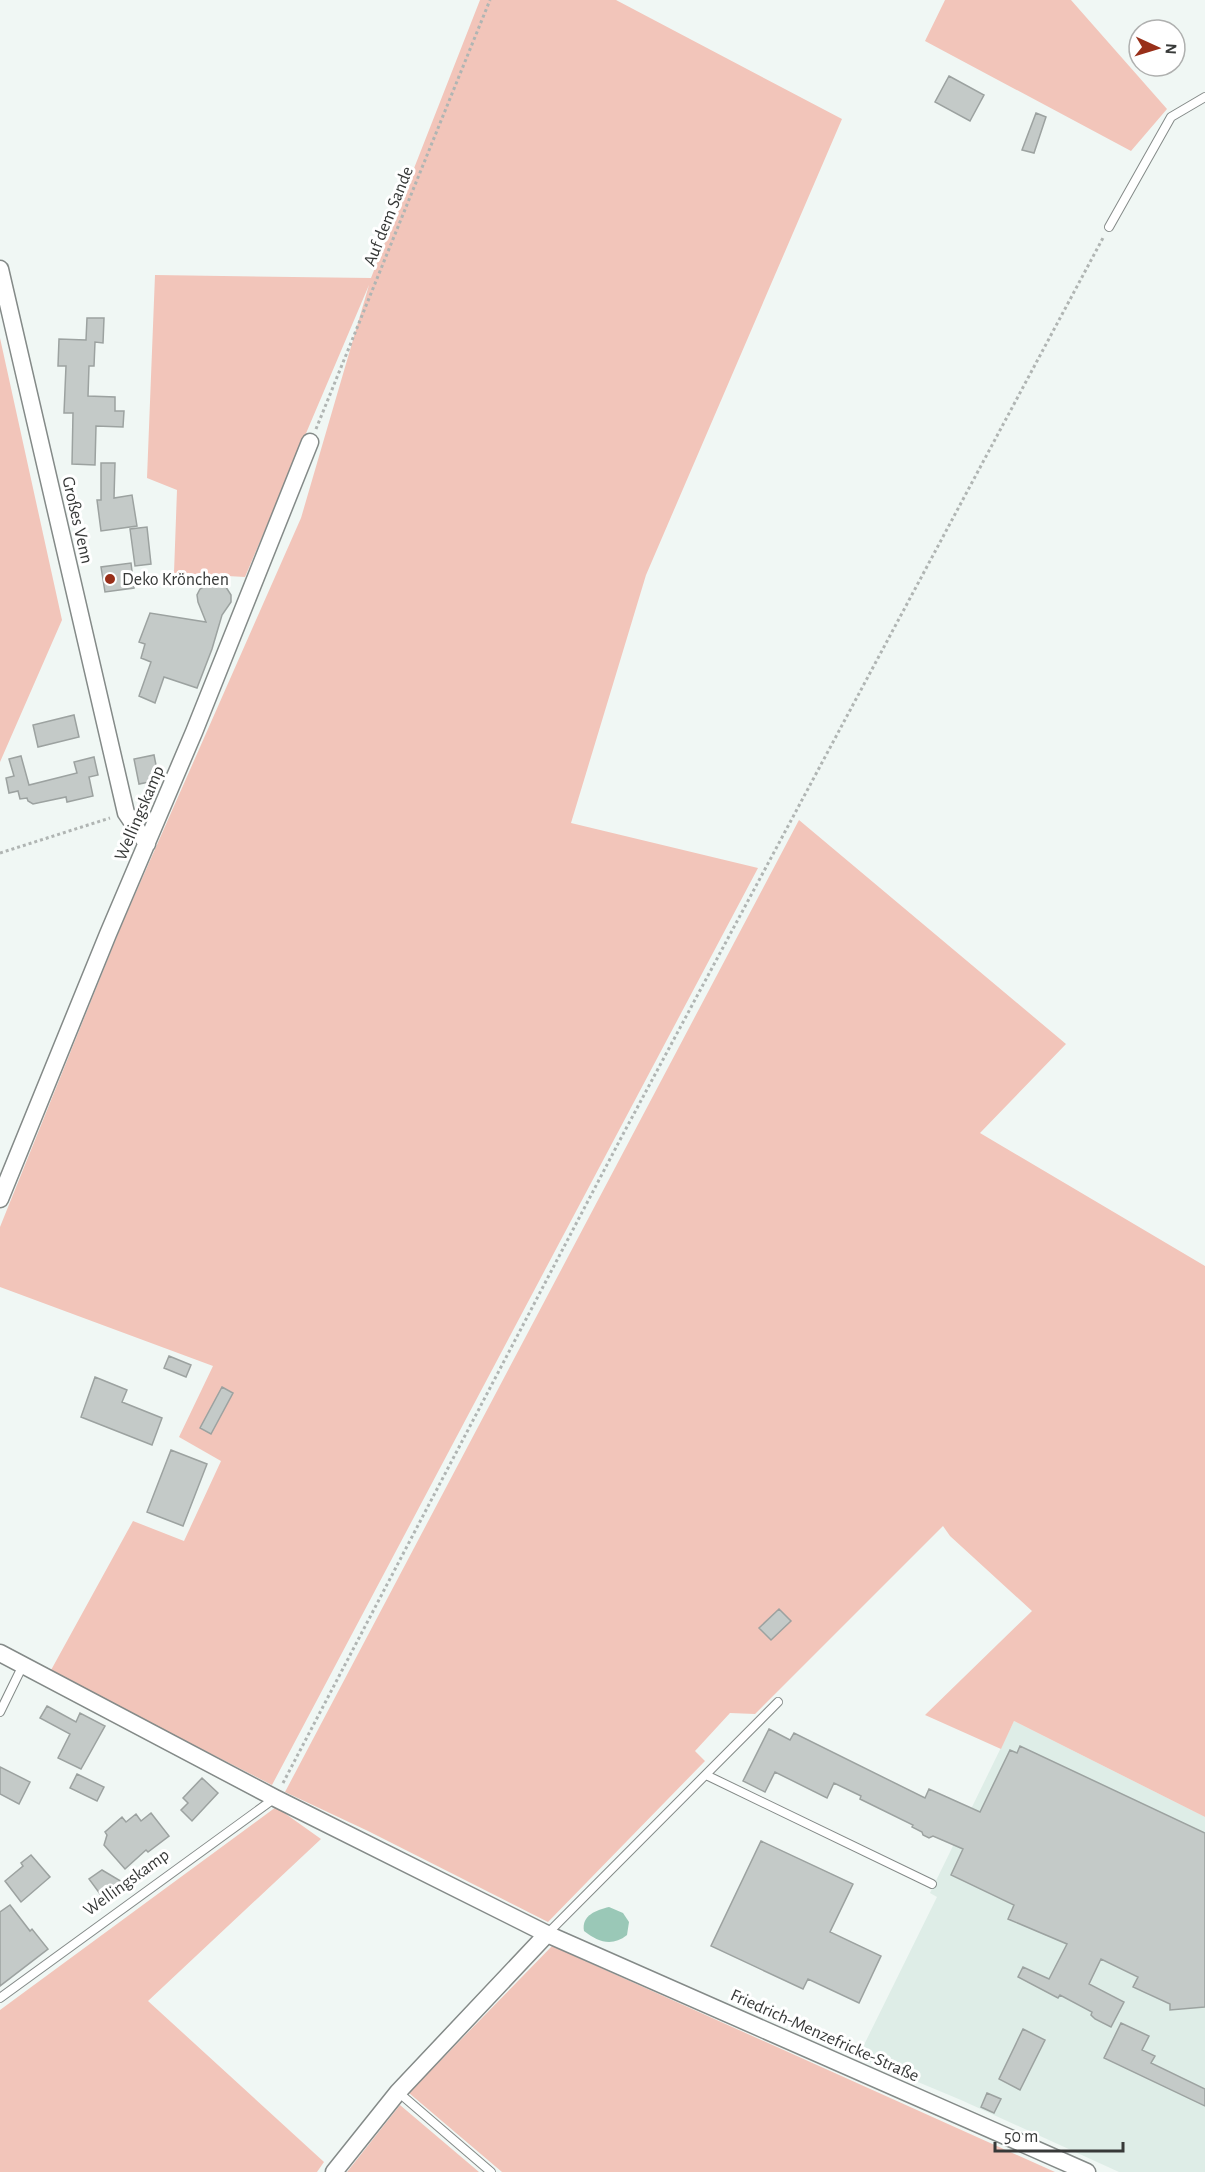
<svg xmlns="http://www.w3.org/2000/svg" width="1205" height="2172" font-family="'Alegreya Sans',sans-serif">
	<rect width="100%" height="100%" fill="#f0f7f4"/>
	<path fill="#deede7" d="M1014,1721L1205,1817V2172H1119L961,2100L858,2057L937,1897L930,1893Z"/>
	<path fill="#f2c5ba" d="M480,0H616L842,119L646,575L571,823L758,868L272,1785L50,1672L133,1521L184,1541L221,1461L179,1437L213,1366L0,1287V1227L122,924L301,518L369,285L245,577L174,573L177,490L147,478L155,275L371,278Z
		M945,0H1071L1167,109L1131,151L925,41Z
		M0,338L62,620L0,762Z
		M799,820L1066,1044L980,1133L1205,1266V1817L1014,1721L1001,1749L925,1715L1032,1611L950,1536L943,1526L755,1714L730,1713L695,1751L705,1761L548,1922L368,1831L285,1792Z
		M276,1807L321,1839L148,2001L324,2162L317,2172H0V2010Z
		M552,1946L1055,2172H502L409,2093Z
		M400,2105L479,2172H347Z"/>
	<path fill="#9ac8b7" d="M609,1907L623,1913L629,1922L627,1935C612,1947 598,1942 584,1931C581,1915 597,1910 609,1907Z"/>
	<path fill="#c4cac8" stroke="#9ca2a0" stroke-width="1.5" d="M949,76L984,95L970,121L935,102Z
		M1036,113L1046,117L1034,153L1022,150Z
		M87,318H104L103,343L95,342L94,366H89L88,396L115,397V411H124L123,427L96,426L95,465L72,464L73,413H64L66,366H58L59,339L86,340Z
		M101,463H115L114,498L132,495L137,526L101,531L97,500H101Z
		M147,527L151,564L135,566L130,529Z
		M131,563L134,588L105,592L101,567Z
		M211,582L224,584L231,595V602L222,615L212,649L197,688L164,677L155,703L139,696L151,662L141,658L145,644L139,642L150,613L206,622L198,602L197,595L200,589Z
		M74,715L79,737L38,747L33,725Z
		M154,755L159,780L139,784L134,759Z
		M21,756L29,785L77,773L74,762L94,757L98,775L89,777L93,796L67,802L66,797L33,804L28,801L27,798L20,799L18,791L9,793L6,778L14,776L9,759Z
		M169,1356L191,1365L186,1377L164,1368Z
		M95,1377L127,1390L122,1402L162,1418L152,1445L81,1417Z
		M222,1387L233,1393L211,1434L200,1428Z
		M171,1450L207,1464L183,1526L147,1512Z
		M779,1609L791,1621L771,1640L759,1628Z
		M47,1706L76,1722L80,1713L105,1726L81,1769L58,1758L70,1734L40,1718Z
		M769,1729L790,1740L794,1733L925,1798L929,1789L980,1812L1010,1750L1017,1753L1020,1746L1205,1833V2007L1170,2010V2004L1133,1987L1138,1977L1101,1959L1089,1984L1124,2002L1111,2027L1095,2019L1091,2015L1092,2012L1060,1995L1058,1998L1018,1977L1023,1967L1049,1979L1067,1944L1008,1919L1014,1905L951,1875L963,1849L933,1836L929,1838L923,1835L922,1832L912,1827L913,1825L860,1799L861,1796L834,1783L827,1798L775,1772L765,1792L743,1781Z
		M0,1767L30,1782L19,1804L0,1794Z
		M77,1774L104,1787L97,1801L70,1788Z
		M202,1778L218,1793L192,1821L181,1810L188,1803L183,1798Z
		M151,1813L169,1836L148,1852L146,1850L125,1869L104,1845L107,1835L105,1832L122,1817L126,1822L136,1814L141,1821Z
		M761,1841L853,1884L830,1932L881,1956L859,2003L808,1979L803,1989L711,1946Z
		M31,1855L50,1877L21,1902L5,1881L23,1866L21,1863Z
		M102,1870L124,1883L103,1898L89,1879Z
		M10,1905L30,1931L32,1929L48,1949L0,1986V1912Z
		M1121,2023L1149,2036L1142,2050L1155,2056L1151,2063L1205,2089V2106L1104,2058Z
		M1023,2029L1045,2040L1020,2090L999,2079Z
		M987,2093L1001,2099L994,2113L981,2107Z"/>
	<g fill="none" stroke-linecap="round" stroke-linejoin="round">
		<g stroke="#848a88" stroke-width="10">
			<path id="lane" d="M1109,227L1171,117L1205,97
				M0,1712L23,1665
				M706,1775L932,1884
				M547,1934L778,1702
				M0,1998L275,1798
				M398,2092L491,2172"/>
		</g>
		<g stroke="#848a88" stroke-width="19">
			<path id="street" d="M0,269L126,813L147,844
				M0,1199L108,934L194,732L310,442
				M0,1653L275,1798L547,1934
				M334,2172L398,2092L547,1934L1087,2172"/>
		</g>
		<path stroke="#b0b5b3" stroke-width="3" stroke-dasharray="3 3" stroke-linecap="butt" d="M316,429L490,0
			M0,853L110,818
			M283,1783L621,1138L1104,236"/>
		<use href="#lane" stroke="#fff" stroke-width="8"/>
		<use href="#street" stroke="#fff" stroke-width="16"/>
	</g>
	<circle fill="#982f19" stroke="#fff" stroke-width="2" cx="110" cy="579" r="6"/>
	<g text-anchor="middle" stroke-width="6" stroke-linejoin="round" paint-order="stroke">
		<g font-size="18" fill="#373938" stroke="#fff">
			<text transform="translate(388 216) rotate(-68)" y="6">Auf dem Sande</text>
			<text transform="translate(78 520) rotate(77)" y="6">Großes Venn</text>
			<text transform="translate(139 813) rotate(-67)" y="6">Wellingskamp</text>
			<text transform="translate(126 1882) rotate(-36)" y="6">Wellingskamp</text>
			<text transform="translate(825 2035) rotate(24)" y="6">Friedrich-Menzefricke-Straße</text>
		</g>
		<g font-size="18" fill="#373938" stroke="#fff" text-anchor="start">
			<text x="122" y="585">Deko Krönchen</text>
		</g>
	</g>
	<g transform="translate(1157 48) rotate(94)"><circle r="28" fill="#ffffff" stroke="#afb0af" stroke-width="1.5"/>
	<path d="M0-4.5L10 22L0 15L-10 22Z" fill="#982f19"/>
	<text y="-9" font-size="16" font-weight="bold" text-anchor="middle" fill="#373938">N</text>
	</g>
	<path d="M995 2142v9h128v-9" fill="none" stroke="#373938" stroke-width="3"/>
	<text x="1004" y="2142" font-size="18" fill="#373938" stroke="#ffffff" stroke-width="4.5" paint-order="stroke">50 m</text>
</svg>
